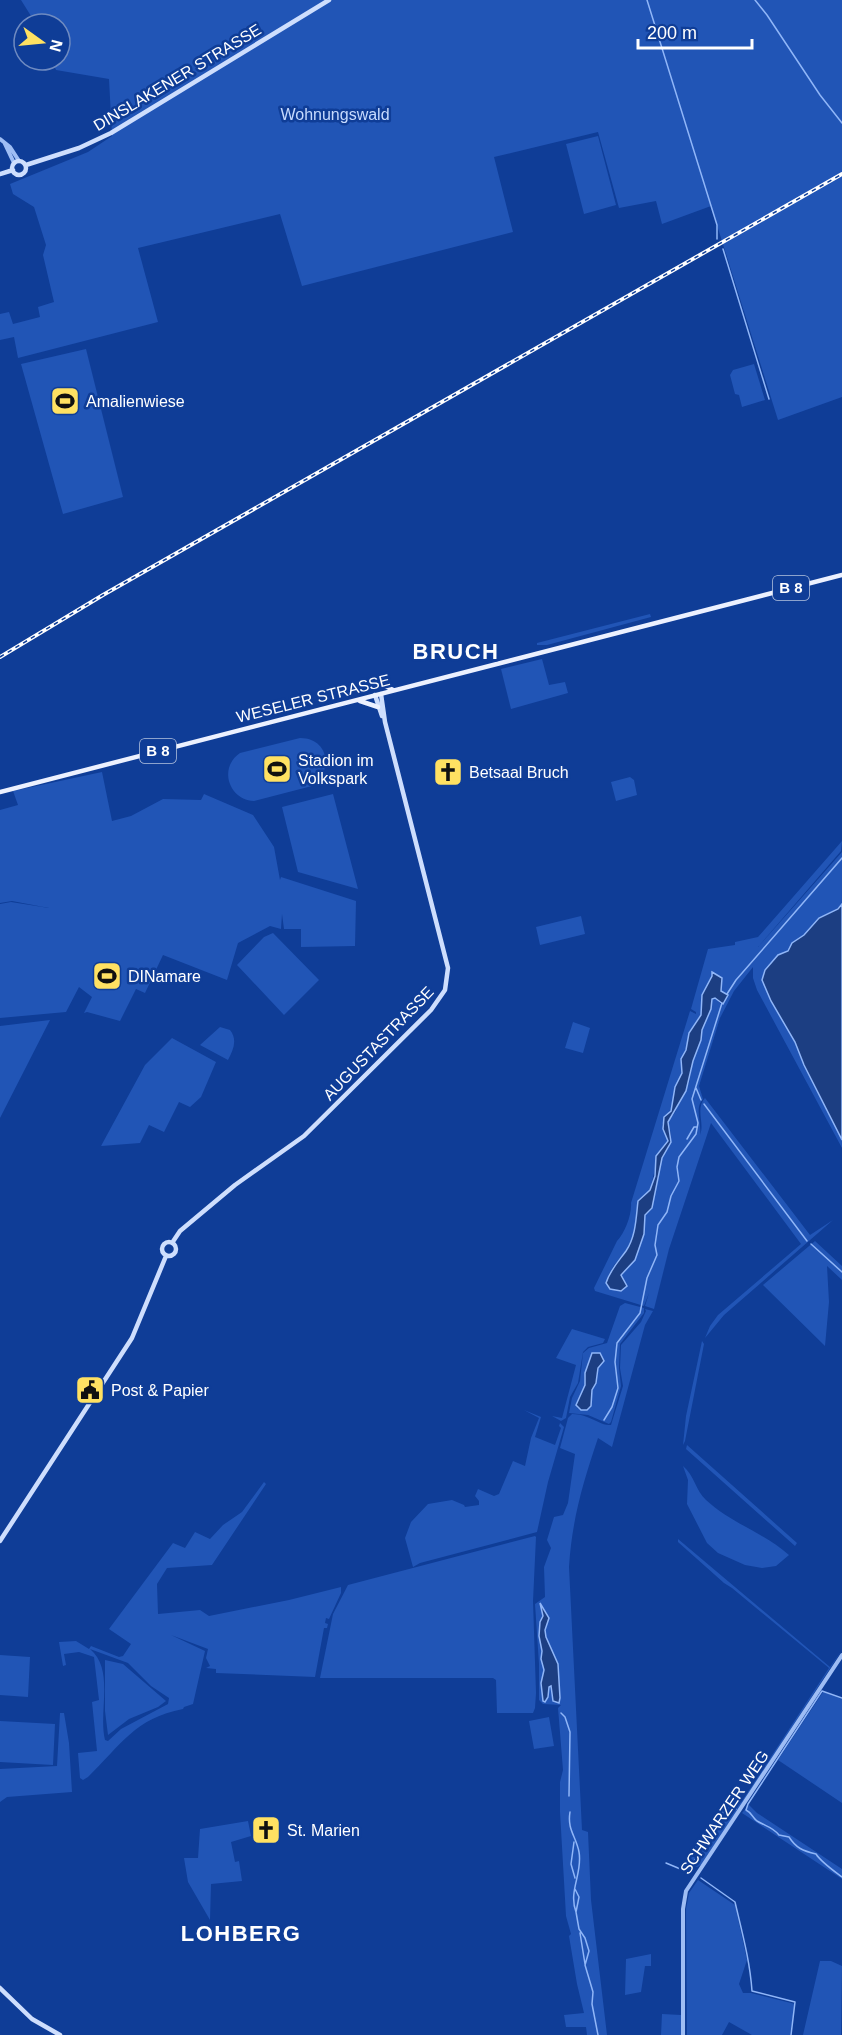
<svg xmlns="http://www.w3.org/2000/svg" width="842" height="2035" font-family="Helvetica,sans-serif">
	<rect width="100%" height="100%" fill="#0f3d97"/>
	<path fill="#2155b6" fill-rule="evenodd" d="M21,0H842V397L778,420L711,206L662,224L656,201L619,208L598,132L494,157L513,232L302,286L280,214L138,248L158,322L18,358L14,337L0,340V314L9,312L13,324L40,317L38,307L54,302L43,255L46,245L34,207L13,194L10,184L88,152L112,136L109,79L56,70L52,60H60V24H36Z
		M598,136L616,205L584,214L566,144Z
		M86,349L123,497L63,514L21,364Z
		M754,364L765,400L742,407L739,395L735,394L730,375L733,370Z
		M650,614L651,617L547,645H537V643Z
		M542,659L549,685L565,682L568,693L511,709L501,669Z
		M300,738C329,738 334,771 312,786L254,801C229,800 218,768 240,753Z
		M102,772L112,821L131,816L163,799L201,800L204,794L253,815L274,847L280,880L281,877L356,901L355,946L301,947V929H284L282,914L281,929L270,926L238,943L227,980L163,955L145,993L136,989L120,1021L87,1012L84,1013L92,997L79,987L66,1012L0,1018V904L11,902L49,908L12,901L0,903V810L18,805L13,791Z
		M630,777L634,780L637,795L616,801L611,782Z
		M333,794L358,889L298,872L282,807Z
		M842,841L841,851L758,947L842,852V904L838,908L819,918L804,935L792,943L788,951L778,955L768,966L767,993L795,1042L804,1065L838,1132L842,1140V1148L757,990L753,978V967L734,991L720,1018L699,1086L703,1099C694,1108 702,1123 700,1135C705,1123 695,1109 705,1098L810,1235L833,1220L724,1315L705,1338L710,1326L718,1315L801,1244L711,1123L669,1249L654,1309L645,1306L649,1293L644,1306L595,1291L594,1288L617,1241C625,1233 632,1214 631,1203L690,1011L696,1014V1012L691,1009L708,949L735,945V942L758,937ZM715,974L722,978L721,991L726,994L721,1004L715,998L711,999V1009L702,1030L701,1040L693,1061L689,1083L677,1104L676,1111L668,1122L671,1134L668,1148L662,1158L652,1208L645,1215L644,1230L634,1260L620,1276L607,1278L614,1265L627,1250L634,1236L638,1201L650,1190L659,1152L668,1141L662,1125L672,1107L675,1087L682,1073L681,1059L686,1050L688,1037L701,1015L702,996Z
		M581,916L585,934L540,945L536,927Z
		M273,933L319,980L284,1015L237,965L264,937Z
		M50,1020L0,1118V1026Z
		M573,1022L590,1028L583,1053L565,1048Z
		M220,1027L230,1030C238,1040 233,1050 228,1060L200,1045Z
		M172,1038L216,1062L201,1097L190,1107L179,1102L164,1132L149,1125L140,1143L101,1146L145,1065Z
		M815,1241L842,1266V1280L827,1266L829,1302L825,1346L763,1285Z
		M625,1303L644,1308V1313L620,1344L619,1368L621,1386L611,1422L609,1424L588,1415L569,1413L572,1398L580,1381L583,1353L589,1348L607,1343L620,1306ZM590,1356L598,1368L596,1383L592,1390L589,1408L581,1410L577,1408V1402L585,1385L584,1378L590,1362Z
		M645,1309L653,1311L645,1325L612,1447L598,1438C583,1483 572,1519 569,1567L582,1830L588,1832L591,1900L607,2035H587L586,2027H566L564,2015L584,2013L577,1984L569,1936L571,1934L566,1916L560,1812V1782L563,1770L558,1708L561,1705L543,1704L539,1700V1664L535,1604L545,1597L544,1567L551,1548L547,1540L554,1517L563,1515L568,1503L575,1454L560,1448L568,1418L572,1414C577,1414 583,1415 587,1417C596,1420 603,1426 611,1425L623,1386L620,1368L621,1345L641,1322L646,1311Z
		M572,1329L605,1339L603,1343L588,1347L583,1352L578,1383L570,1397L566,1418L561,1421L552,1416L562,1418L576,1365L556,1358Z
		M702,1341L704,1344L685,1441L683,1445L686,1416Z
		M524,1410L541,1417L535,1437L555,1445L561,1428L559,1426L560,1423L564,1427L548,1482L537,1532L420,1563L413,1567L405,1538L411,1522L428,1504L452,1500L464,1505L465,1507L479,1505V1501L475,1496L478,1489L494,1496L499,1494L513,1461L525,1466L531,1438L539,1418Z
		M687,1445L797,1543L795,1546L686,1449Z
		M683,1466C694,1475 696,1491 706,1500C731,1523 764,1533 789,1555L776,1566L762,1568L745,1565L718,1553L707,1543L687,1504L688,1480Z
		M264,1482L266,1484L212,1565L167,1568L157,1584L158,1614L200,1610L209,1616L289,1600L341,1587V1593L329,1619L326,1618L325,1623L328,1624L327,1628H324L315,1677L216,1673V1669L206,1668L210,1666L206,1658L208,1649L171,1635L205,1651L193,1704L184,1707L183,1709C135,1718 121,1745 88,1777L83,1780L80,1778L78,1753L97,1751L92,1702L99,1700L94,1657L79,1652L64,1654L66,1665L63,1666L59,1642L76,1641L89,1649L91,1646L119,1657L123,1656L131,1644L109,1629L173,1543L185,1548L195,1532L210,1539L223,1525L242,1512ZM90,1649L128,1663L151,1686L169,1698L168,1704L121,1729L108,1741L105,1740C98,1712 115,1670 90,1649Z
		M535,1536L536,1537L533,1601L536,1693L535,1708L533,1713H497L496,1680L493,1678H320L333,1614L348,1585Z
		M678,1539L830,1667L842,1650L703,1864L697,1867L685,1862L723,1804H737L742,1801L829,1668L732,1588L724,1583L678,1542Z
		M0,1655L30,1657L28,1697L0,1695Z
		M105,1660L123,1664L166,1701L158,1707L129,1719L108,1735L105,1711Z
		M823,1692L842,1699V1803L778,1760Z
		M60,1713H64L69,1743L72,1792L7,1797L0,1802V1769L57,1766Z
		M549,1717L554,1746L534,1749L529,1721Z
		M0,1721L55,1724L53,1765L0,1762Z
		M749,1805L757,1813L842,1869V1879L742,1813Z
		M248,1821L251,1836L231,1842L235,1862L239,1861L242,1881L211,1884L210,1920L188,1882L184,1858H198L200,1829Z
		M698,1880L735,1905L747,1960L739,1984L743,1993H751L795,2004L790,2035H752L729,2022L722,2035H687L686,1909L689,1893Z
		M651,1954V1966H645L641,1992L625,1995L626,1959Z
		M820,1961H831L842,1966L841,2035H803Z
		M662,2014L681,2015V2035H661Z"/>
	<path fill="#1c3e82" stroke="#90b6f8" stroke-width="1.5" d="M842,904V1140L804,1065L795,1042L771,1001L762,980L765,970L778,955L788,951L792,943L804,935L819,918L838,909Z
		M712,972L722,978L721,991L728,995L723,1004L715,998L712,999L711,1009L702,1030L701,1040L693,1061L686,1091L668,1122L671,1142L662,1158L652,1208L645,1215L644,1234L635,1260L621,1275L627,1286L621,1291L610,1289L606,1283C610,1270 618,1262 626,1251C636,1236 636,1218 638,1201L650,1190L655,1176L656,1156L668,1141L663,1129L664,1117L671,1111L675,1087L682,1073L681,1059L686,1050L689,1033L701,1015L702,995L712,976Z
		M592,1353H600L604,1361L598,1368L596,1383L592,1390L591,1406L587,1410H581L576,1405L585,1385V1373Z
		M540,1603L549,1618L545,1630L546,1637L558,1664L560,1698L559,1703L553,1701L551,1686L549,1687L548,1697L545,1702L543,1701L541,1683L544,1670L541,1659L542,1651L539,1636L540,1622L543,1616Z"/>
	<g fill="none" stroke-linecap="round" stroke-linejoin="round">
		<path stroke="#90b6f8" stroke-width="1.5" d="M647,0L717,225V239
			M755,0L767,15L820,95L842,123
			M723,249L769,399
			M727,994L736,980L842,858
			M696,1088L701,1100
			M704,1104L807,1241
			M687,1139L694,1127H697
			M811,1244L842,1272
			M604,1420L612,1407L618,1388L615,1362L617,1343L640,1313L647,1278L657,1255L655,1245L658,1225L667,1212L671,1196L679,1181L677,1167L679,1157L696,1134L698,1123L692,1099L722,1003
			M842,1698L822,1691L748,1804L746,1810C752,1813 752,1817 757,1821C765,1826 773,1827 779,1835L789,1837C796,1848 803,1851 816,1854C821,1862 834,1871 842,1877
			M561,1713L565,1717L570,1732L569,1796
			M570,1812C567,1830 576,1836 579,1852C583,1873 568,1891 576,1912
			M574,1842L571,1864L575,1878
			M694,1861L699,1855L701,1846L717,1830L723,1812L726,1810L736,1809
			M666,1863L690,1873
			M701,1878L735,1902C742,1932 750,1961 752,1991L795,2002L791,2035
			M575,1889L579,1897L576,1912L579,1929L585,1938L589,1951L585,1965L593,1992L592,2004L598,2035
			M580,1933L585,1964"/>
		<path stroke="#9ebdf4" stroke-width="4" d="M0,139L10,147L19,161
			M5,144L14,163
			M683,2035V1909L686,1891L842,1655"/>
		<path stroke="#cedefd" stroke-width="4.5" d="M12 168a7 7 0 1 1 14 0a7 7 0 1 1-14 0Z
			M26,165L79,148L111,133L329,0
			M0,174L13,170
			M375,695L382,716
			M162 1249a7 7 0 1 1 14 0a7 7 0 1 1-14 0Z
			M172,1243L180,1231L235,1185L304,1136L431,1010L445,990L448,968L385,722L381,694
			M0,1541L132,1338L166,1256
			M0,1988L32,2019L60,2035"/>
		<path stroke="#ecf1ff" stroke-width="4.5" d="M378,682L393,690
			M360,701L378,707
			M0,792L842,575"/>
		<g stroke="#fff" stroke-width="4">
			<path id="rail" d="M0,657L103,595L842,174"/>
		</g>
		<use href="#rail" stroke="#0f3d97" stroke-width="1.5" stroke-dasharray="4.5" stroke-linecap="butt"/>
	</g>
	<defs>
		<g id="stadium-square" transform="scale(1.5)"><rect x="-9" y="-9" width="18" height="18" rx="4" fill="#ffe162" stroke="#0f3d97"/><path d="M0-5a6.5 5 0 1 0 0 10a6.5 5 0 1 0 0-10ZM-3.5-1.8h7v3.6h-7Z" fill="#111"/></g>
		<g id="church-square" transform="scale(1.5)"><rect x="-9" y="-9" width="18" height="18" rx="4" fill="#ffe162" stroke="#0f3d97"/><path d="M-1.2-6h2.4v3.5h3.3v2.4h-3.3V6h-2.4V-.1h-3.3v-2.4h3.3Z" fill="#111"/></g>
		<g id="civic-square" transform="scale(1.5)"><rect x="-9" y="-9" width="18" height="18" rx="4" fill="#ffe162" stroke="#0f3d97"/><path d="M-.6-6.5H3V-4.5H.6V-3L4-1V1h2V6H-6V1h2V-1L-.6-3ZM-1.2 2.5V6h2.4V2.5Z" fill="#111"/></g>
	</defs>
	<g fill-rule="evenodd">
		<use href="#stadium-square" x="65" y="401"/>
		<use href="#stadium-square" x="277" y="769"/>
		<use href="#church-square" x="448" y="772"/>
		<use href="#stadium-square" x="107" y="976"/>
		<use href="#civic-square" x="90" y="1390"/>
		<use href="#church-square" x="266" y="1830"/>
	</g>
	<g text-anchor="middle" stroke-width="5" stroke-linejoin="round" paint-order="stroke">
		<g fill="#0f3d97" stroke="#b7c5e0" stroke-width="1.5">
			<rect x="773" y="576" width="36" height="24" rx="4.5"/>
			<rect x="140" y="739" width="36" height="24" rx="4.5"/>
		</g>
		<g font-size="15" font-weight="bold" fill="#fff">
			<text x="791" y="593">B 8</text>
			<text x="158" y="756">B 8</text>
		</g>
		<g font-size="16" fill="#fff" stroke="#0f3d97">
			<text transform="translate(177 77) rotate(-31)" y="6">DINSLAKENER STRASSE</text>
			<text transform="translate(313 698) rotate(-14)" y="6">WESELER STRASSE</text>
			<text transform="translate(378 1043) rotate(-46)" y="6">AUGUSTASTRASSE</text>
			<text transform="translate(724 1812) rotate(-56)" y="6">SCHWARZER WEG</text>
		</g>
		<g font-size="16" fill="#c6dafe" stroke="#0f3d97">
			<text x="335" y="120">Wohnungswald</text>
		</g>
		<g font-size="16" fill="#fff" stroke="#0f3d97" text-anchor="start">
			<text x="86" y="407">Amalienwiese</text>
			<text x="298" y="766">Stadion im<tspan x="298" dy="18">Volkspark</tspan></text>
			<text x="469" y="778">Betsaal Bruch</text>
			<text x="128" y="982">DINamare</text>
			<text x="111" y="1396">Post &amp; Papier</text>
			<text x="287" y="1836">St. Marien</text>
		</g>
		<g font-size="22" font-weight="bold" letter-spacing="1.5" fill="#fff" stroke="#0f3d97">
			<text x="456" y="659">BRUCH</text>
			<text x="241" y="1941">LOHBERG</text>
		</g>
	</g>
	<g transform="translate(42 42) rotate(105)"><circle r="28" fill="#0f3d97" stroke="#6f8bc1" stroke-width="1.5"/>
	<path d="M0-4.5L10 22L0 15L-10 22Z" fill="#ffe162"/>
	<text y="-9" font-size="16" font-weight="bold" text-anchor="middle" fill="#ffffff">N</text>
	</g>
	<path d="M638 39v9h114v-9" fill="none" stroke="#ffffff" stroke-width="3"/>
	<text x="647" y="39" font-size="18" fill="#ffffff" stroke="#0f3d97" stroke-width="4.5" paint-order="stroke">200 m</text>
</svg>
